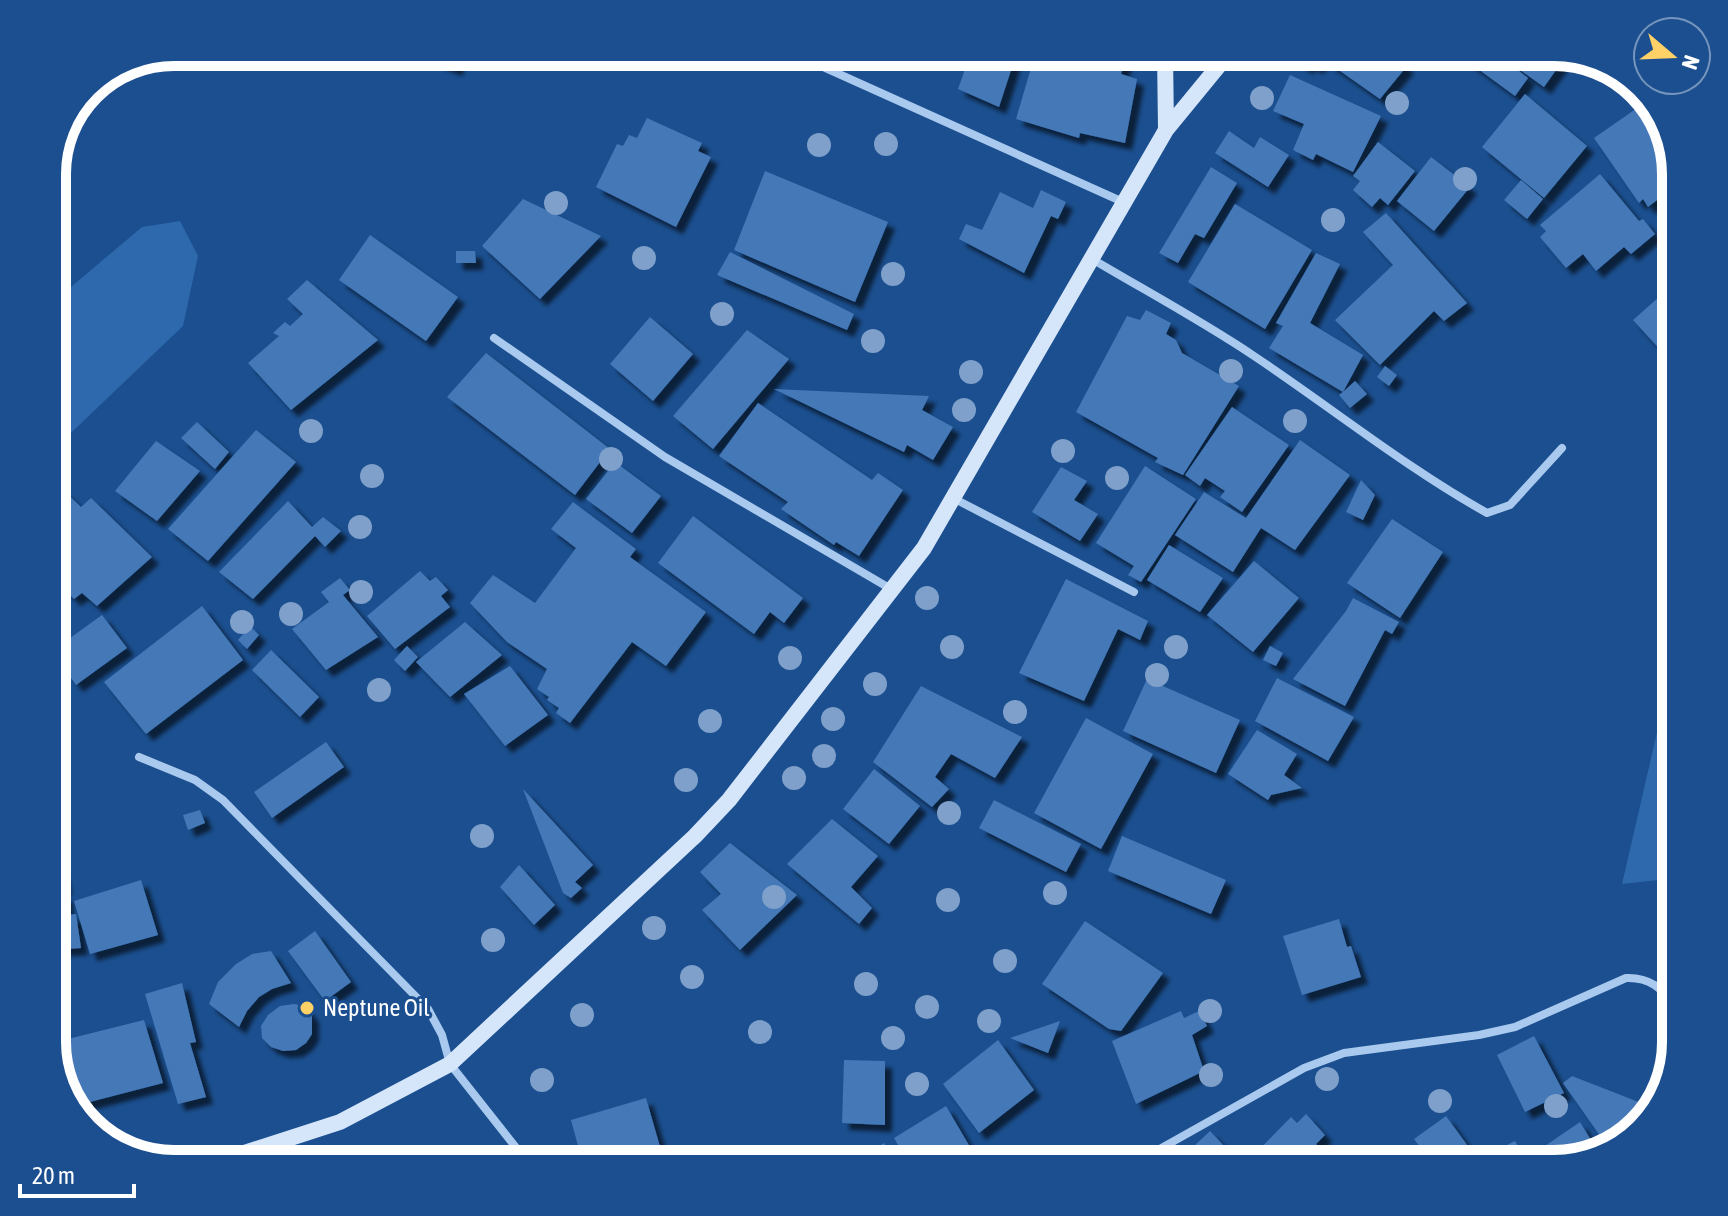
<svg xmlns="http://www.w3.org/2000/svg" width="1728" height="1216" font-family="'Asap Condensed',sans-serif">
	<defs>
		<filter id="shadow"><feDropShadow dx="7" dy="7" stdDeviation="2" flood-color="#0009"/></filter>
	</defs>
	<rect width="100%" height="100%" fill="#1b4f8f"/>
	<path fill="#2e69ad" d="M180,221L198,256L183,326L52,451V303L142,227Z
		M1676,610V878L1622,884L1667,689Z"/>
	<path fill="#4478b7" filter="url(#shadow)" d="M413,52H462L455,69Z
		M945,52H965L964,58Z
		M971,52H1017L999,107L958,89Z
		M1029,52H1042L1081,63L1085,52L1128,53L1121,74L1137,79L1125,143L1080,133L1079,138L1016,119L1031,68L1024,66Z
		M1283,52H1387L1407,66L1380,99L1323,59L1316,67L1310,63L1306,67Z
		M1461,52H1554L1566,56L1544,87L1499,55L1528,78L1515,96L1459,55Z
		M1290,75L1381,116L1353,172L1316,154L1313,160L1293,150L1304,124L1273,111Z
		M1525,94L1587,146L1544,198L1482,147Z
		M1645,98L1663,120L1676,174L1661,186L1665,194L1648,207L1643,199L1639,203L1594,138L1640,106L1653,126L1658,123L1641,101Z
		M647,118L702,143L698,151L711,157L676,227L596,187L617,144L623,146L629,135L637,138Z
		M1229,131L1254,148L1260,137L1289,155L1268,187L1215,153Z
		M1378,142L1415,171L1388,205L1380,198L1372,207L1353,190L1360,181L1353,176Z
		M1431,157L1470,187L1434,231L1397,201Z
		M1211,167L1237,183L1204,238L1195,234L1178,263L1159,253Z
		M765,171L888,222L855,302L734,250Z
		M1600,174L1639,221L1643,219L1655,234L1631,254L1624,247L1596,271L1583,254L1566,268L1540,237L1546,231L1540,225Z
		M1521,180L1543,199L1527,219L1504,200Z
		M1041,190L1066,202L1058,219L1051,216L1024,273L959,239L966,224L982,230L1000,192L1033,208Z
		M523,199L601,236L540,299L482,246Z
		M1235,204L1312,250L1265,329L1188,282Z
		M1386,213L1467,303L1444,321L1434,311L1380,365L1335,320L1393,265L1363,232Z
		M370,235L458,297L426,341L339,280Z
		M456,251H475L476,263H456Z
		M730,252L854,314L847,330L717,275Z
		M1316,253L1340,264L1310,323L1363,355L1343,392L1355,381L1367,394L1350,408L1339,395L1343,392L1269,348L1283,326L1276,323Z
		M307,280L378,340L291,410L248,363L279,336L273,333L285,322L290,326L303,314L287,299Z
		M1676,282V367L1633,320Z
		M1146,310L1171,323L1166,334L1176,340L1182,353L1239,386L1183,475L1155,462L1158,458L1076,412L1127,316L1140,320Z
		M650,317L693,354L653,401L610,364Z
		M747,330L789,359L713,449L673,416Z
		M486,353L610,449L575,495L447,397Z
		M1385,366L1397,375L1389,386L1377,377Z
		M774,389L929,396L922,410L953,427L933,460L907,445L904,452Z
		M758,403L872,480L878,473L903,490L859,556L836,542L834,545L781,509L788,502L719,456Z
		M1232,407L1289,445L1242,512L1220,497L1225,491L1205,478L1200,486L1185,475Z
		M197,422L229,452L215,469L181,438Z
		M256,430L296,462L208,561L168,529Z
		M1300,440L1350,475L1295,550L1261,528L1233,572L1175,535L1204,492L1246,518Z
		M156,441L200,471L157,521L115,491Z
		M615,462L661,496L632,533L586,499Z
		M1145,466L1196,499L1141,582L1128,575L1134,566L1096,543Z
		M1061,467L1087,481L1074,500L1098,514L1080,541L1032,512Z
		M1361,480L1375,495L1363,520L1346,512Z
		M63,490L81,507L91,498L152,557L97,606L82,593L74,599L52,577V493Z
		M288,501L312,527L323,517L341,531L325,547L315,536L253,599L219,572Z
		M573,502L636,549L630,557L706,612L666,666L632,642L570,723L556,713L559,708L547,700L549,697L537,689L547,669L507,642L470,603L493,575L535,603L576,548L551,529Z
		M693,516L803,598L784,623L770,612L754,634L658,563Z
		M1392,519L1443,552L1400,618L1347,583Z
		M1169,545L1223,578L1200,612L1147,580Z
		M1254,561L1299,598L1253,652L1207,615Z
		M420,571L430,581L436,577L448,590L441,596L450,607L395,649L367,616Z
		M340,578L350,590L343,595L378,637L326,670L292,629L329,602L321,592Z
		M1066,579L1148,621L1140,640L1118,629L1084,701L1019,673Z
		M1353,598L1399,622L1392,634L1385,630L1345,706L1293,679L1346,611Z
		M202,606L243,660L146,734L104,682Z
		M102,615L127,648L76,685L52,651Z
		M465,622L502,655L450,697L416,662Z
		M250,626L259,635L247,649L238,640Z
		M407,646L418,657L405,671L394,660Z
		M1270,646L1283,653L1276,666L1263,660Z
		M271,650L319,697L300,717L252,670Z
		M510,666L548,715L505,746L464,694Z
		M1277,678L1354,717L1328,761L1255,721Z
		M1147,679L1240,720L1216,773L1123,731Z
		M921,686L1022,737L995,778L951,754L935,777L949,789L932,807L873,762Z
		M1086,718L1153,754L1101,849L1034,813Z
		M1257,730L1297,754L1284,775L1302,788L1271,795L1268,800L1228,774Z
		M326,742L344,767L272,818L254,792Z
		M874,769L920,806L889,844L843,809Z
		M523,789L593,865L575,882L582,888L571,898L563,893Z
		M994,800L1081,844L1066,872L979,828Z
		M200,810L205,823L188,830L183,815Z
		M832,819L878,856L851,887L872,908L859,924L787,864Z
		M52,825L60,852L52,854Z
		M1122,836L1226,880L1211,914L1108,871Z
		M730,843L797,895L740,950L702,910L721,894L700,872Z
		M60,862L65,888L52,890V863Z
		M519,865L555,905L534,925L500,887Z
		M141,880L158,935L90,954L74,901Z
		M66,895L67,915L76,914L81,948L52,950V896Z
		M1339,919L1347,947L1351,946L1361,977L1302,995L1283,936Z
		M1085,921L1163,973L1121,1031L1109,1029L1042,984Z
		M315,931L351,982L325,1001L288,951Z
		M271,951L291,983L272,989L259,997L247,1011L239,1027L209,1004L218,982L236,964L252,954Z
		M182,983L196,1042L190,1043L206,1097L178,1104L145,994Z
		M294,1004L305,1006L312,1016V1034L306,1043L296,1050L283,1051L271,1047L262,1038L261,1026L268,1015L280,1006Z
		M1181,1011L1184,1018L1199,1011L1207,1026L1192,1035L1204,1071L1136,1104L1112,1041Z
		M144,1020L163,1083L82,1104L75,1077L72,1075L67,1059L60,1060L56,1042Z
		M1060,1021L1048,1053L1010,1038Z
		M1534,1036L1564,1093L1525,1112L1497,1055Z
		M998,1040L1034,1090L979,1133L943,1084Z
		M844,1060L885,1061V1125L842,1123Z
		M1572,1076L1654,1108L1651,1116L1610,1150L1563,1083Z
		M646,1098L665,1164H583L571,1120Z
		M946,1106L980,1164H923L922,1161L918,1164H901L897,1156L902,1152L894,1138Z
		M1306,1114L1325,1135L1316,1144L1324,1152L1332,1145L1344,1164H1245L1291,1117L1297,1123Z
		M1446,1116L1481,1164H1433L1414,1139Z
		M1580,1122L1599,1153L1569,1160L1562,1151L1542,1148Z
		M1210,1131L1241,1164H1175Z
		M1515,1141L1528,1164H1486L1483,1157Z
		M884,1143L896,1164H850Z"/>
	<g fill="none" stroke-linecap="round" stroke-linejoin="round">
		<path stroke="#a9c9ee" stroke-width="8" d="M790,52L1123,202
			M1092,259C1146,291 1202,321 1254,356C1332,408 1405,467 1487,513L1510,505L1562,448
			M494,338L665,457L891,589
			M953,498L1134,592
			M139,757L195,780L223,800L428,1009L442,1035L450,1064L529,1164
			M1133,1164L1304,1068L1344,1053L1479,1035L1515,1027L1626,978C1651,977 1661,989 1676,1006"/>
		<path stroke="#d6e6fa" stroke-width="16" d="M1165,52L1166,130
			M210,1164L340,1122L450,1064L695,836L729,800L924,548L1166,130L1230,52"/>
	</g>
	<g fill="#7ea0ca">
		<circle cx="1262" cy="98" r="12"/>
		<circle cx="1397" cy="103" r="12"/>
		<circle cx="886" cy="144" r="12"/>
		<circle cx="819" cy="145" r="12"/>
		<circle cx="1465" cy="179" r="12"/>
		<circle cx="556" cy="203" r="12"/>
		<circle cx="1333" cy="220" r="12"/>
		<circle cx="644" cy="258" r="12"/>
		<circle cx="893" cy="274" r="12"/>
		<circle cx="722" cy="314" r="12"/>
		<circle cx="873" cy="341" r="12"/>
		<circle cx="1231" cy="371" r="12"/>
		<circle cx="971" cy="372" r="12"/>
		<circle cx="964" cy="410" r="12"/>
		<circle cx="1295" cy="421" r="12"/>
		<circle cx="311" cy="431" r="12"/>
		<circle cx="1063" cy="451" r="12"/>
		<circle cx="611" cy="459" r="12"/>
		<circle cx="372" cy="476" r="12"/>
		<circle cx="1117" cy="478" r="12"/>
		<circle cx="360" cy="527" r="12"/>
		<circle cx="361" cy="592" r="12"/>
		<circle cx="927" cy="598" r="12"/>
		<circle cx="291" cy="614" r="12"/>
		<circle cx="242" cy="622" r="12"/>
		<circle cx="952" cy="647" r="12"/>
		<circle cx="1176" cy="647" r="12"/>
		<circle cx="790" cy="658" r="12"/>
		<circle cx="1157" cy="675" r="12"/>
		<circle cx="875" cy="684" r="12"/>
		<circle cx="379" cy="690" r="12"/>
		<circle cx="1015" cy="712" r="12"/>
		<circle cx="833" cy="719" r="12"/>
		<circle cx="710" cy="721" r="12"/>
		<circle cx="824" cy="756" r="12"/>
		<circle cx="794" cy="778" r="12"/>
		<circle cx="686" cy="780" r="12"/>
		<circle cx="949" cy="813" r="12"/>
		<circle cx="482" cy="836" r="12"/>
		<circle cx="1055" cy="893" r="12"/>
		<circle cx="774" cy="897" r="12"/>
		<circle cx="948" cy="900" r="12"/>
		<circle cx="654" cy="928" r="12"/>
		<circle cx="493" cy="940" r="12"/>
		<circle cx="1005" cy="961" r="12"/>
		<circle cx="692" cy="977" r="12"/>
		<circle cx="866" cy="984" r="12"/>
		<circle cx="927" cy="1007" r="12"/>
		<circle cx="1210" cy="1011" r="12"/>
		<circle cx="582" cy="1015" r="12"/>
		<circle cx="989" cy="1021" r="12"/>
		<circle cx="760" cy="1032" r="12"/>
		<circle cx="893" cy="1038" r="12"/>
		<circle cx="1211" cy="1075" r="12"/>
		<circle cx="1327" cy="1079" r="12"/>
		<circle cx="542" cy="1080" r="12"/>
		<circle cx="917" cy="1084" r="12"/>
		<circle cx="1440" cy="1101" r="12"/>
		<circle cx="1556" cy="1106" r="12"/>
	</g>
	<circle fill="#ffd166" stroke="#1b4f8f" stroke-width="3" cx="307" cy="1008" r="8"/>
	<g text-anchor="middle" stroke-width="6" stroke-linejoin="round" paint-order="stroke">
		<g font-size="24" fill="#fff" stroke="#1b4f8f" text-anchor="start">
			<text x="323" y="1016">Neptune Oil</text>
		</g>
	</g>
	<path d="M0 0H1728V1216H0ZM174 66H1554A108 108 0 0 1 1662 174V1042A108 108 0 0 1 1554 1150H174A108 108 0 0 1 66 1042V174A108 108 0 0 1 174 66Z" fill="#1b4f8f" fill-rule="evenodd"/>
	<path fill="none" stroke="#fff" stroke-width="10" d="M174 66H1554A108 108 0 0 1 1662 174V1042A108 108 0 0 1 1554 1150H174A108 108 0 0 1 66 1042V174A108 108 0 0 1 174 66Z"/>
	<g transform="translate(1672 56) rotate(109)"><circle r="38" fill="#1b4f8f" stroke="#7695bc" stroke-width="2"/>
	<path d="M0-6L14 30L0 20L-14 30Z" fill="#ffd166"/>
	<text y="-12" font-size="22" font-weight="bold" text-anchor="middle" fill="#ffffff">N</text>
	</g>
	<path d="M20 1184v12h114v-12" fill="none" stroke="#ffffff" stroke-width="4"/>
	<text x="32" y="1184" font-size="24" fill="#ffffff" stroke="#1b4f8f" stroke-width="6" paint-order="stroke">20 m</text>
</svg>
